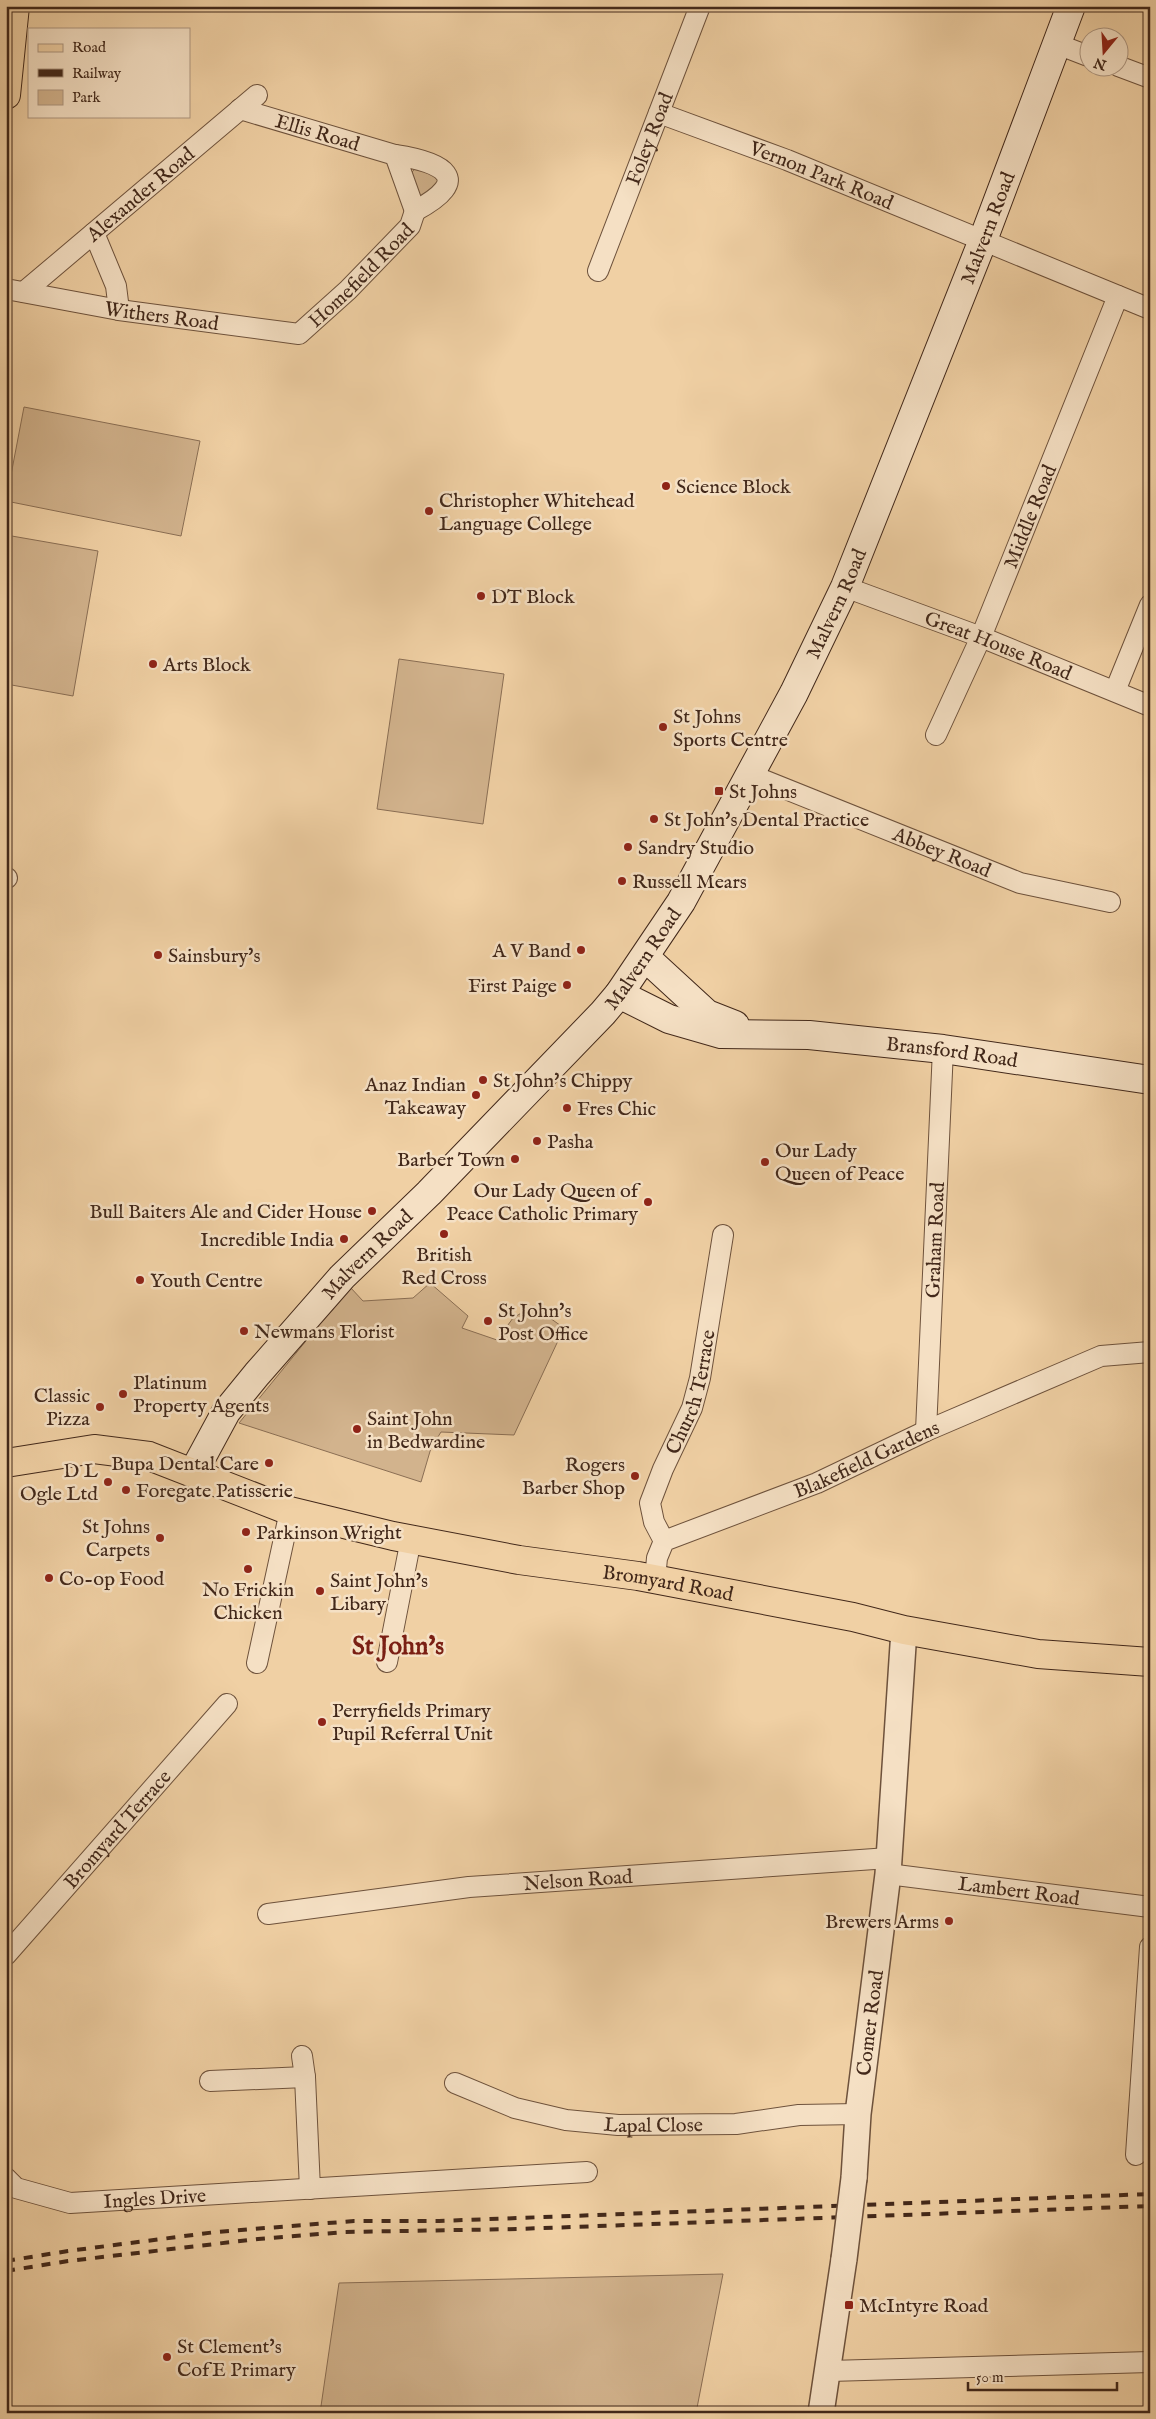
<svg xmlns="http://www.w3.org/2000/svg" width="1156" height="2419" font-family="'IM FELL English',serif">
	<rect width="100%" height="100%" fill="#f0d0a4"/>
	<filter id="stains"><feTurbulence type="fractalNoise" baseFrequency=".004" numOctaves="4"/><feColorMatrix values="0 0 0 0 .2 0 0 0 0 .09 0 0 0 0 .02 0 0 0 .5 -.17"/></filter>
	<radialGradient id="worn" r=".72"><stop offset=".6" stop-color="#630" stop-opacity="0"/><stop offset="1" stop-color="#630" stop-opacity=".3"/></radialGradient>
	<path fill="#d2b38d" stroke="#8a6e54" d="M419,164L436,168L441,186L431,198L413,194L407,178Z
		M24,407L200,441L181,536L6,501Z
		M6,535L98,551L73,696L6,684Z
		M399,659L504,674L483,824L377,809Z
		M430,1283L468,1316L462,1328L497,1340L513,1318L533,1306L564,1328L514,1435L441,1432L431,1448L421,1482L239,1423L350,1287L363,1301L413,1298Z
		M723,2274L696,2413H320L339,2283Z"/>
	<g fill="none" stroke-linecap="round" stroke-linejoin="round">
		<g stroke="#6e523c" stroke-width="22">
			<g id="minor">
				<path d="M1057,44L1088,56"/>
				<path d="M1118,66L1150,78"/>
				<path id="s1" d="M240,109L395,155"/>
				<path id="s2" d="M659,113L787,160L1150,309"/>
				<path d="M395,155C443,162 475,179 415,211Z"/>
				<path d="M94,233L116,286L119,310"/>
				<path id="s3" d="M598,271L700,6"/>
				<path id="s4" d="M6,289L119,310L299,334L348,290L410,226L415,211"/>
				<path id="s5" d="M24,292L257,95"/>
				<path id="s6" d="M845,587L981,637L1150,706"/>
				<path d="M1115,691L1150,605"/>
				<path id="s7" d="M936,735L981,637L1118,296"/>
				<path id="s8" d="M751,775L1020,883L1110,902"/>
				<path d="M6,878H7"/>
				<path id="s9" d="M926,1431L943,1049"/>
				<path id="s10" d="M664,1541L654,1522L650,1503L663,1469L692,1408L700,1378L723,1235"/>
				<path id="s11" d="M655,1579L657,1558L664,1541L817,1483L926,1431L1101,1356L1150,1352"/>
				<path d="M387,1662L411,1539"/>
				<path d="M257,1663L290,1511"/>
				<path id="s12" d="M888,1874L1150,1907"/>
				<path id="s13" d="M268,1914L469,1887L889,1858"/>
				<path id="s14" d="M6,1955L227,1704"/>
				<path d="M302,2056L305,2077L310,2189"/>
				<path d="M210,2081L305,2077"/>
				<path id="s15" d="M455,2083L515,2108L566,2120L618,2125L736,2124L799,2115L858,2114"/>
				<path d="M1136,2155L1150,1947"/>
				<path id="s16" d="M6,2178L16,2188L70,2203L587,2172"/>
				<path d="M829,2371L1150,2362"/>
			</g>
		</g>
		<g stroke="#6e523c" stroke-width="28">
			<g id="tertiary">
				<path id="s17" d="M854,2178L858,2114L888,1874L904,1630"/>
				<path d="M821,2413L844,2259"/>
			</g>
		</g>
		<g stroke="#42281a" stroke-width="30">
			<g id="secondary">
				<path d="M645,957L707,1014L735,1025"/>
				<path id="s18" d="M619,994L669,1019L721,1034L809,1035L943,1049L1150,1080"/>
				<path id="s19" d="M193,1473L226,1412L257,1374L342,1277L429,1193L603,1013L619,994L681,902L794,693L845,587L983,240L1071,6"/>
			</g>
		</g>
		<g stroke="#42281a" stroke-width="30">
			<g id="primary">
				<path d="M6,95L15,6"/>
				<path id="s20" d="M6,1463L94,1449L149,1456L290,1511L393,1536L519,1560L638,1576L853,1617L904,1630L1038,1654L1150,1662"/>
			</g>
		</g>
		<use href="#minor" stroke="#f5e0c4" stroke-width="20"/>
		<use href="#tertiary" stroke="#f5e0c4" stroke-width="25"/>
		<use href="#secondary" stroke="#f5e0c4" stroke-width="28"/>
		<use href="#primary" stroke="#f0d0a4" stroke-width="28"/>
		<path stroke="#42281a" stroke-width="4" stroke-dasharray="9 9" stroke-linecap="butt" d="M6,2261L68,2251L216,2232L354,2221H439L1150,2194
			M6,2271L68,2261L258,2239L345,2232L517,2229L1150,2206"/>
		<g stroke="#6e523c" stroke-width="28" stroke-linecap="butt">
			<path id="tertiary-bridge" d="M844,2259L854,2178"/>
		</g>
		<use href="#tertiary-bridge" stroke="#f5e0c4" stroke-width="25"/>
	</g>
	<g fill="#8f2418" stroke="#f5e0c4" stroke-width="2">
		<circle cx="666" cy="486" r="5"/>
		<circle cx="429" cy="511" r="5"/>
		<circle cx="481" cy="596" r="5"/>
		<circle cx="153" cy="664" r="5"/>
		<circle cx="663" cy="727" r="5"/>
		<rect x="714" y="786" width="10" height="10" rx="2.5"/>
		<circle cx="654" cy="819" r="5"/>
		<circle cx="628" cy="847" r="5"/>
		<circle cx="622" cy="881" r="5"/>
		<circle cx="581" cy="950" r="5"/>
		<circle cx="158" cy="955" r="5"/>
		<circle cx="567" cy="985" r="5"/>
		<circle cx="483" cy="1080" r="5"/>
		<circle cx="476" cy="1095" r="5"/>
		<circle cx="567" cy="1108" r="5"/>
		<circle cx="537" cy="1141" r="5"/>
		<circle cx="515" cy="1159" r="5"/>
		<circle cx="765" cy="1162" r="5"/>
		<circle cx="648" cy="1202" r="5"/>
		<circle cx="372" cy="1211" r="5"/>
		<circle cx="444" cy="1234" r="5"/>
		<circle cx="344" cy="1239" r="5"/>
		<circle cx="140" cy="1280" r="5"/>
		<circle cx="488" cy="1321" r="5"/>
		<circle cx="244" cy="1331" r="5"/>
		<circle cx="123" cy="1394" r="5"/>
		<circle cx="100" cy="1407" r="5"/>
		<circle cx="357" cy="1429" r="5"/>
		<circle cx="269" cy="1463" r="5"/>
		<circle cx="635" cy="1476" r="5"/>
		<circle cx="108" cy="1482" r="5"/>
		<circle cx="126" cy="1490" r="5"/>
		<circle cx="246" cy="1532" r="5"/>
		<circle cx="160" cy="1538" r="5"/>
		<circle cx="248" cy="1569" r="5"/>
		<circle cx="49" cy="1578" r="5"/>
		<circle cx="320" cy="1591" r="5"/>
		<circle cx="322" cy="1722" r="5"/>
		<circle cx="949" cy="1921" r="5"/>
		<rect x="844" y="2300" width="10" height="10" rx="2.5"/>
		<circle cx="167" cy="2357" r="5"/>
	</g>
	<g text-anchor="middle" stroke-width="5" stroke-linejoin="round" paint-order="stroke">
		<g font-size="20" fill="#42281a" stroke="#f5e0c4">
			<text dy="7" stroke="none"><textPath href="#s1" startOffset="81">Ellis Road</textPath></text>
			<text dy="7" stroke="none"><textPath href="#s3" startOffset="142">Foley Road</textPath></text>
			<text dy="7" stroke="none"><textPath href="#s2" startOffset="174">Vernon Park Road</textPath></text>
			<text dy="7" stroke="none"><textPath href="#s5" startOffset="152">Alexander Road</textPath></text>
			<text dy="7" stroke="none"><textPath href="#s19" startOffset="1496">Malvern Road</textPath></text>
			<text dy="7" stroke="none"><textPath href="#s4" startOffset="382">Homefield Road</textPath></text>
			<text dy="7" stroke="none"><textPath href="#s4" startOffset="158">Withers Road</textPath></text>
			<text dy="7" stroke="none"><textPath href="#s7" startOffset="238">Middle Road</textPath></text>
			<text dy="7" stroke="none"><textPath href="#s19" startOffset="1091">Malvern Road</textPath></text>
			<text dy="7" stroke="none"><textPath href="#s6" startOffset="164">Great House Road</textPath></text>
			<text dy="7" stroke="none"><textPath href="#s8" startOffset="206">Abbey Road</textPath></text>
			<text dy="7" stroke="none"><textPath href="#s19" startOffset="686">Malvern Road</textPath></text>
			<text dy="7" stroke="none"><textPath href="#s18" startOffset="342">Bransford Road</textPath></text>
			<text dy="7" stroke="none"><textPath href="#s9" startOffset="191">Graham Road</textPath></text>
			<text dy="7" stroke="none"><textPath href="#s19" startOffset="281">Malvern Road</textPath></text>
			<text dy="7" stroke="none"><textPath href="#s10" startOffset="160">Church Terrace</textPath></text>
			<text dy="7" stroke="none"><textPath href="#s11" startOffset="258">Blakefield Gardens</textPath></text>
			<text dy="7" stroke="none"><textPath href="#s20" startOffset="681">Bromyard Road</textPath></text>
			<text dy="7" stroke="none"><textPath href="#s14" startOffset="168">Bromyard Terrace</textPath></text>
			<text dy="7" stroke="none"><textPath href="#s13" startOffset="312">Nelson Road</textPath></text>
			<text dy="7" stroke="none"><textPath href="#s12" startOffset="132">Lambert Road</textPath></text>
			<text dy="7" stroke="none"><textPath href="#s17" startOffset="156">Comer Road</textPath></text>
			<text dy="7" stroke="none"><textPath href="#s15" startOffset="205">Lapal Close</textPath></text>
			<text dy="7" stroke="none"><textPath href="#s16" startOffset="155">Ingles Drive</textPath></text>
		</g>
		<g font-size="20" fill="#42281a" stroke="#f5e0c4" text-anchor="start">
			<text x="676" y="493">Science Block</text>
			<text x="439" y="507">Christopher Whitehead<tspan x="439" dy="23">Language College</tspan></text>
			<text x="491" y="603">DT Block</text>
			<text x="163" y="671">Arts Block</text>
			<text x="673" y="723">St Johns<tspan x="673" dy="23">Sports Centre</tspan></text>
			<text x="729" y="798">St Johns</text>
			<text x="664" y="826">St John's Dental Practice</text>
			<text x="638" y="854">Sandry Studio</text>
			<text x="632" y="888">Russell Mears</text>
			<text x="571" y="957" text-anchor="end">A V Band</text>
			<text x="168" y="962">Sainsbury's</text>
			<text x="557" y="992" text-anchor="end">First Paige</text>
			<text x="493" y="1087">St John's Chippy</text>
			<text x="466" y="1091" text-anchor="end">Anaz Indian<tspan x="466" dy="23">Takeaway</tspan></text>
			<text x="577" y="1115">Fres Chic</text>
			<text x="547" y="1148">Pasha</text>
			<text x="775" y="1157">Our Lady<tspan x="775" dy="23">Queen of Peace</tspan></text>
			<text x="505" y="1166" text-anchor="end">Barber Town</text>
			<text x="638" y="1197" text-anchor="end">Our Lady Queen of<tspan x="638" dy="23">Peace Catholic Primary</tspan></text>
			<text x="362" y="1218" text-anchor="end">Bull Baiters Ale and Cider House</text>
			<text x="334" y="1246" text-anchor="end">Incredible India</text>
			<text x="444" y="1261" text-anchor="middle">British<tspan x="444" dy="23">Red Cross</tspan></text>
			<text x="150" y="1287">Youth Centre</text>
			<text x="498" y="1317">St John's<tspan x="498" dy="23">Post Office</tspan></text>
			<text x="254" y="1338">Newmans Florist</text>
			<text x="133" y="1389">Platinum<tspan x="133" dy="23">Property Agents</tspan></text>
			<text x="90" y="1402" text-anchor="end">Classic<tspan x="90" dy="23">Pizza</tspan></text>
			<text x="367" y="1425">Saint John<tspan x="367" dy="23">in Bedwardine</tspan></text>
			<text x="259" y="1470" text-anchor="end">Bupa Dental Care</text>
			<text x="625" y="1471" text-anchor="end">Rogers<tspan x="625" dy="23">Barber Shop</tspan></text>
			<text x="98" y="1477" text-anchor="end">D L<tspan x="98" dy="23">Ogle Ltd</tspan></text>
			<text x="136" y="1497">Foregate Patisserie</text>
			<text x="150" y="1533" text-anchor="end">St Johns<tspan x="150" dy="23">Carpets</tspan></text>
			<text x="256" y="1539">Parkinson Wright</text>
			<text x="59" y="1585">Co-op Food</text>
			<text x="330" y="1587">Saint John's<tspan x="330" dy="23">Libary</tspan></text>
			<text x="248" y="1596" text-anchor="middle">No Frickin<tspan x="248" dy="23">Chicken</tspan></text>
			<text x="332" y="1717">Perryfields Primary<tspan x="332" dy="23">Pupil Referral Unit</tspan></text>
			<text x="939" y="1928" text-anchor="end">Brewers Arms</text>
			<text x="859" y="2312">McIntyre Road</text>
			<text x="177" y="2353">St Clement's<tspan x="177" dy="23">CofE Primary</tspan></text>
		</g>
		<g font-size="25" font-weight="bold" fill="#7a1f14" stroke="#f5e0c4">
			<text x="398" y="1654">St John's</text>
		</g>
	</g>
	<rect width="1156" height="2419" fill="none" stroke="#f0d0a4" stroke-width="25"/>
	<rect x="8" y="8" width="1141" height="2404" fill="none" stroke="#42281a" stroke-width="2.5"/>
	<rect x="12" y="12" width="1131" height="2394" fill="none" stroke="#42281a"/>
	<rect x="28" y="28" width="162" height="90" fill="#f5e0c4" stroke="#ad9680"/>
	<rect x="38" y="44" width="25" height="8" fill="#f0d0a4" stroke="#ad9680"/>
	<text x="72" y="52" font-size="15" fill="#42281a">Road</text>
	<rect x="38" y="69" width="25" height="8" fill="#42281a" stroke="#ad9680"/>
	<text x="72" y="78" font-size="15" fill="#42281a">Railway</text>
	<rect x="38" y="90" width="25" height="15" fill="#d2b38d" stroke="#ad9680"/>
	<text x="72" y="102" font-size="15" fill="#42281a">Park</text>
	<g transform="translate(1104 52) rotate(198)"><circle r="24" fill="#f5e0c4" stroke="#ad9680"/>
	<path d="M0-4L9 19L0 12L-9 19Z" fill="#8f2418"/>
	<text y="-8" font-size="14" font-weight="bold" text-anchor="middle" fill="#42281a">N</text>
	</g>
	<path d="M968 2382v8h149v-8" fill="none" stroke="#42281a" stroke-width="2.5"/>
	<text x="976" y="2382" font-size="15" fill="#42281a" stroke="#f5e0c4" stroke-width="4" paint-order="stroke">50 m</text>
	<rect width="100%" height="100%" filter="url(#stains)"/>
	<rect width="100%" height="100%" fill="url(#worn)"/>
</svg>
